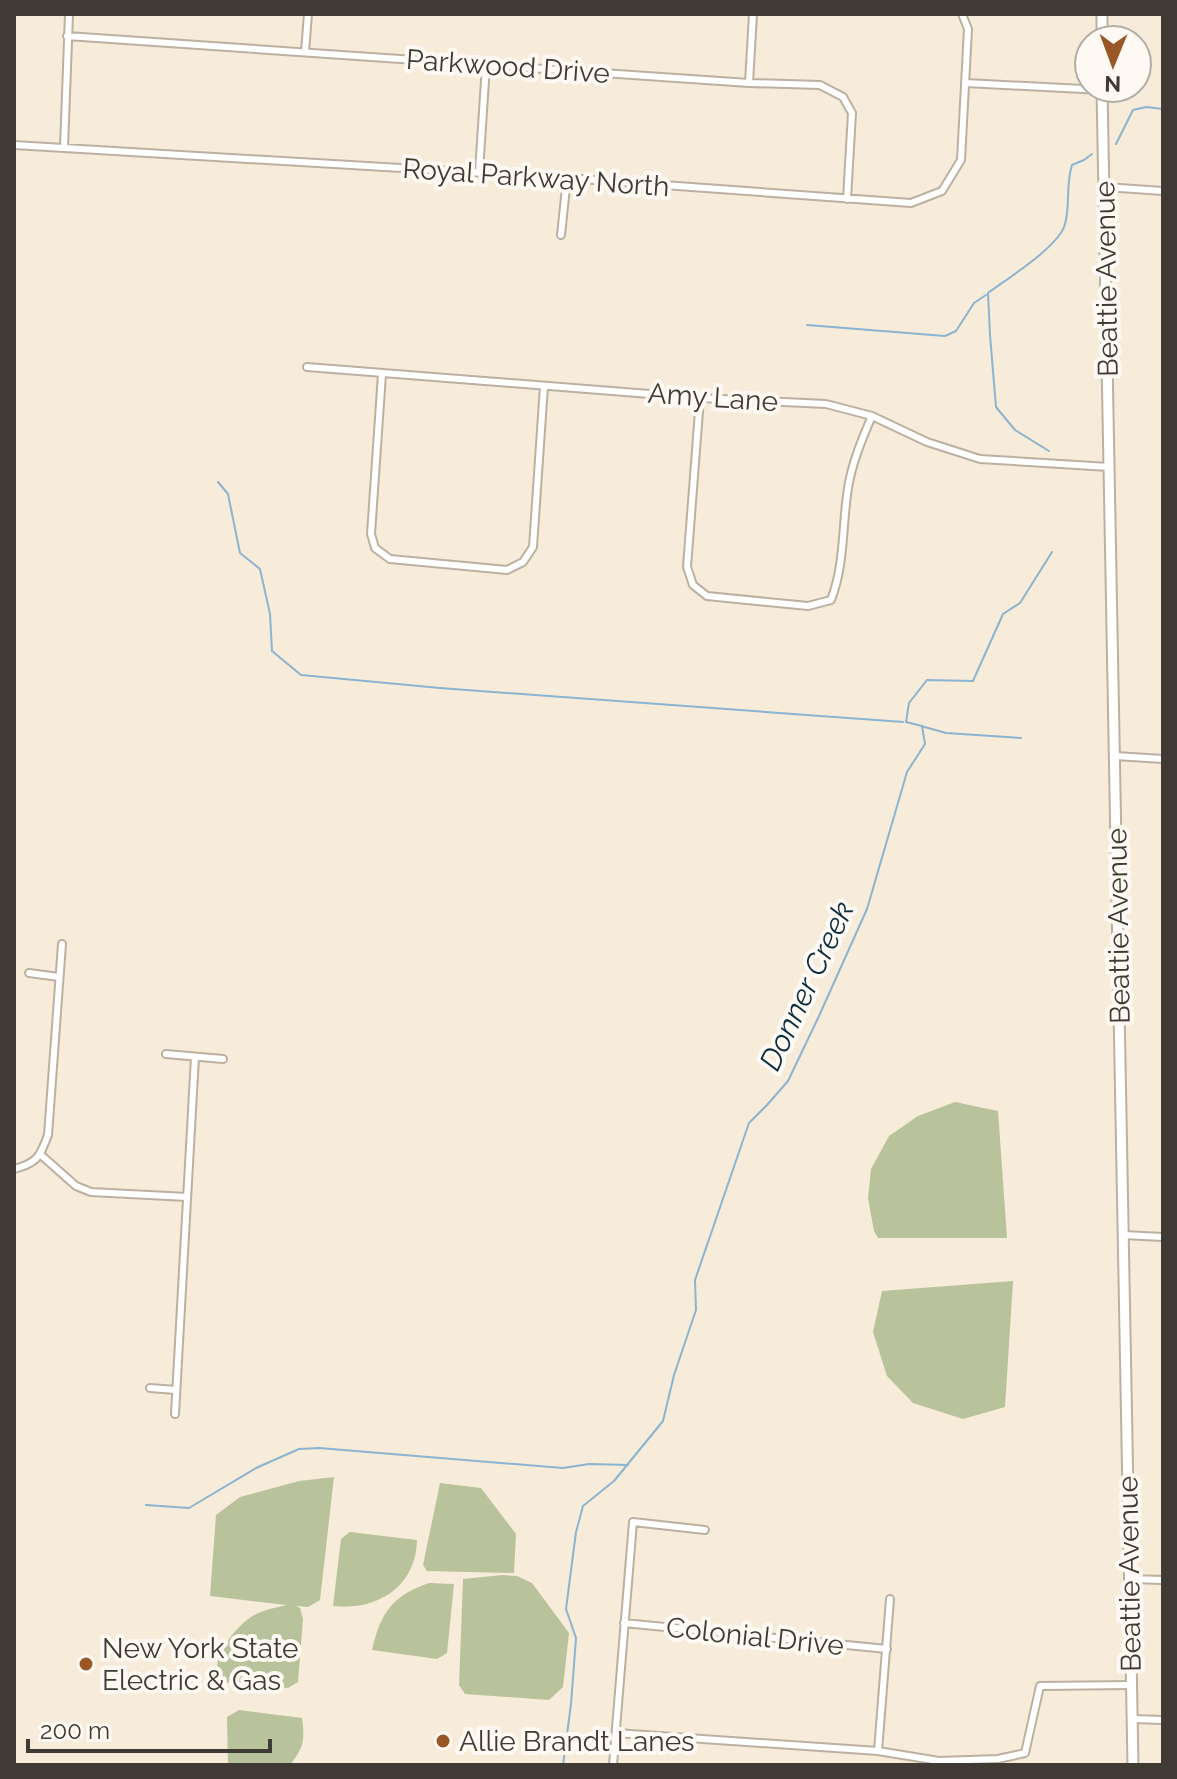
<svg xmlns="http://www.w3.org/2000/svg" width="1177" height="1779" font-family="Raleway,sans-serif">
	<rect width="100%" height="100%" fill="#f7ebda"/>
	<path fill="#b9c39b" d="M955,1102L998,1111L1007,1238H878L874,1231L868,1198L871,1169L889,1136L918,1116Z
		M1013,1281L1005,1407L963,1419L913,1403L887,1376L873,1332L882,1291Z
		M334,1477L320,1600L308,1607L296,1606L300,1608L303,1619L298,1682L288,1688L222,1682C222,1681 218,1672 217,1670C216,1652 236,1627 251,1617C262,1610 274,1608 287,1605L210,1596L216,1515L240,1497L299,1481Z
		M440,1483L481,1488L516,1534L514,1573L427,1571L423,1565Z
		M350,1532L417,1540C416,1587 377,1611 333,1606L341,1539Z
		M502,1575L517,1576L532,1583L569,1633L563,1687L549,1700L465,1694L459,1685L463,1579Z
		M429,1583L454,1584L447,1653L437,1659L372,1650C381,1612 392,1596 429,1583Z
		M239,1710L302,1718C305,1740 304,1747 290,1765H228L227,1717Z"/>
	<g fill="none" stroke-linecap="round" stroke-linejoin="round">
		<path stroke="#8ab4d0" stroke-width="2" d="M1116,144L1133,110L1146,107L1163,109
			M807,325L945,336L956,331L974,303L986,295
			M1049,451L1015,430L996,407L990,335L988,293C1007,279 1056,248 1064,227C1071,210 1065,186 1072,165L1084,160L1092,154
			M218,482L228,494L240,553L260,569L270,614L272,651L301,675L440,688L903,722
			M921,726L946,733L1021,738
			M146,1505L189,1508L256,1468L299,1449L319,1448L563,1468L589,1464L628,1465
			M563,1765L571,1704L576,1638L566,1609L576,1532L583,1506L614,1481L663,1421L674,1375L696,1310L695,1280L749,1123L767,1105L788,1081L819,1016L867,909L907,772L925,744L922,726L906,722L909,703L927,680L973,681L1003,614L1020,603L1052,552"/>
		<g stroke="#bcb0a1" stroke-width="10">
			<path id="street" d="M67,36L749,83L820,85L843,97L852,113L847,199
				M305,52L308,14
				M749,83L753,14
				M966,83L1102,90
				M14,145L567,178L911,203L942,191L961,160L968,29L962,14
				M64,148L69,14
				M479,172L486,65
				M1105,187L1163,191
				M561,235L567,178
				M307,367L700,398L826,404L872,416L927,442L980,459L1109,467
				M382,374L371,534L375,548L390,559L507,570L523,562L533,547L544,386
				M700,398L687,567L693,585L707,596L808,606L831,600C845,564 842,525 848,488C852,463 862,439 872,416
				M1115,756L1163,759
				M29,973L59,977
				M166,1054L223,1059
				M41,1155L76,1186L91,1192L187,1197
				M14,1169C37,1163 40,1157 48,1135L62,944
				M1123,1235L1163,1237
				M150,1388L176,1390
				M175,1414L195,1057
				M1130,1579L1163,1580
				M624,1623L887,1649
				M1132,1719L1163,1720
				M616,1733L878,1751L939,1761L998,1759L1025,1753L1040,1686L1131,1685
				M878,1751L890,1599
				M613,1765L633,1522L705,1530"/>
		</g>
		<g stroke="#bcb0a1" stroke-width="13">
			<path id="secondary" d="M1102,14V40
				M1102,88L1133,1765"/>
		</g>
		<use href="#street" stroke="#fff" stroke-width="6"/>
		<use href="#secondary" stroke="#fff" stroke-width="9"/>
	</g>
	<g fill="#995725" stroke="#fef9f3" stroke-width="3">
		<circle cx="86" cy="1664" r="8"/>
		<circle cx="443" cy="1741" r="8"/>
	</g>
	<g text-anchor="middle" stroke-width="8" stroke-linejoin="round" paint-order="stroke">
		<g font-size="28" fill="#3f3a34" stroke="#fef9f3">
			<text transform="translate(508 66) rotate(4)" y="10">Parkwood Drive</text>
			<text transform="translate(536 177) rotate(4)" y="10">Royal Parkway North</text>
			<text transform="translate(1106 279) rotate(-91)" y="10">Beattie Avenue</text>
			<text transform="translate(713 397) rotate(4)" y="10">Amy Lane</text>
			<text transform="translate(1118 926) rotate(-91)" y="10">Beattie Avenue</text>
			<text transform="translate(1129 1574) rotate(-91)" y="10">Beattie Avenue</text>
			<text transform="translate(755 1636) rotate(6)" y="10">Colonial Drive</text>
		</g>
		<g font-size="28" fill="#3f3a34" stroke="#fef9f3" text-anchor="start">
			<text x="102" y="1658">New York State<tspan x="102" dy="32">Electric &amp; Gas</tspan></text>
			<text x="459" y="1751">Allie Brandt Lanes</text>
		</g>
		<g font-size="30" font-style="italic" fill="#092d41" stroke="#fef9f3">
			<text transform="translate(807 986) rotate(-65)" y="10">Donner Creek</text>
		</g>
	</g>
	<rect width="1177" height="1779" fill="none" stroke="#3f3a34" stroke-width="32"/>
	<g transform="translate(1113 64) rotate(181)"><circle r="38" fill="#fef9f3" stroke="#b2ada7" stroke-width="2"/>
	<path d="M0-6L14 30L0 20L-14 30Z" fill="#995725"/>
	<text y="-12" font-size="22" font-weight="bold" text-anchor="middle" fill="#3f3a34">N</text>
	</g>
	<path d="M28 1739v12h242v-12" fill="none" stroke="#3f3a34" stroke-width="4"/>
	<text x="40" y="1739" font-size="24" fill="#3f3a34" stroke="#fef9f3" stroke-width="6" paint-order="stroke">200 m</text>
</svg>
